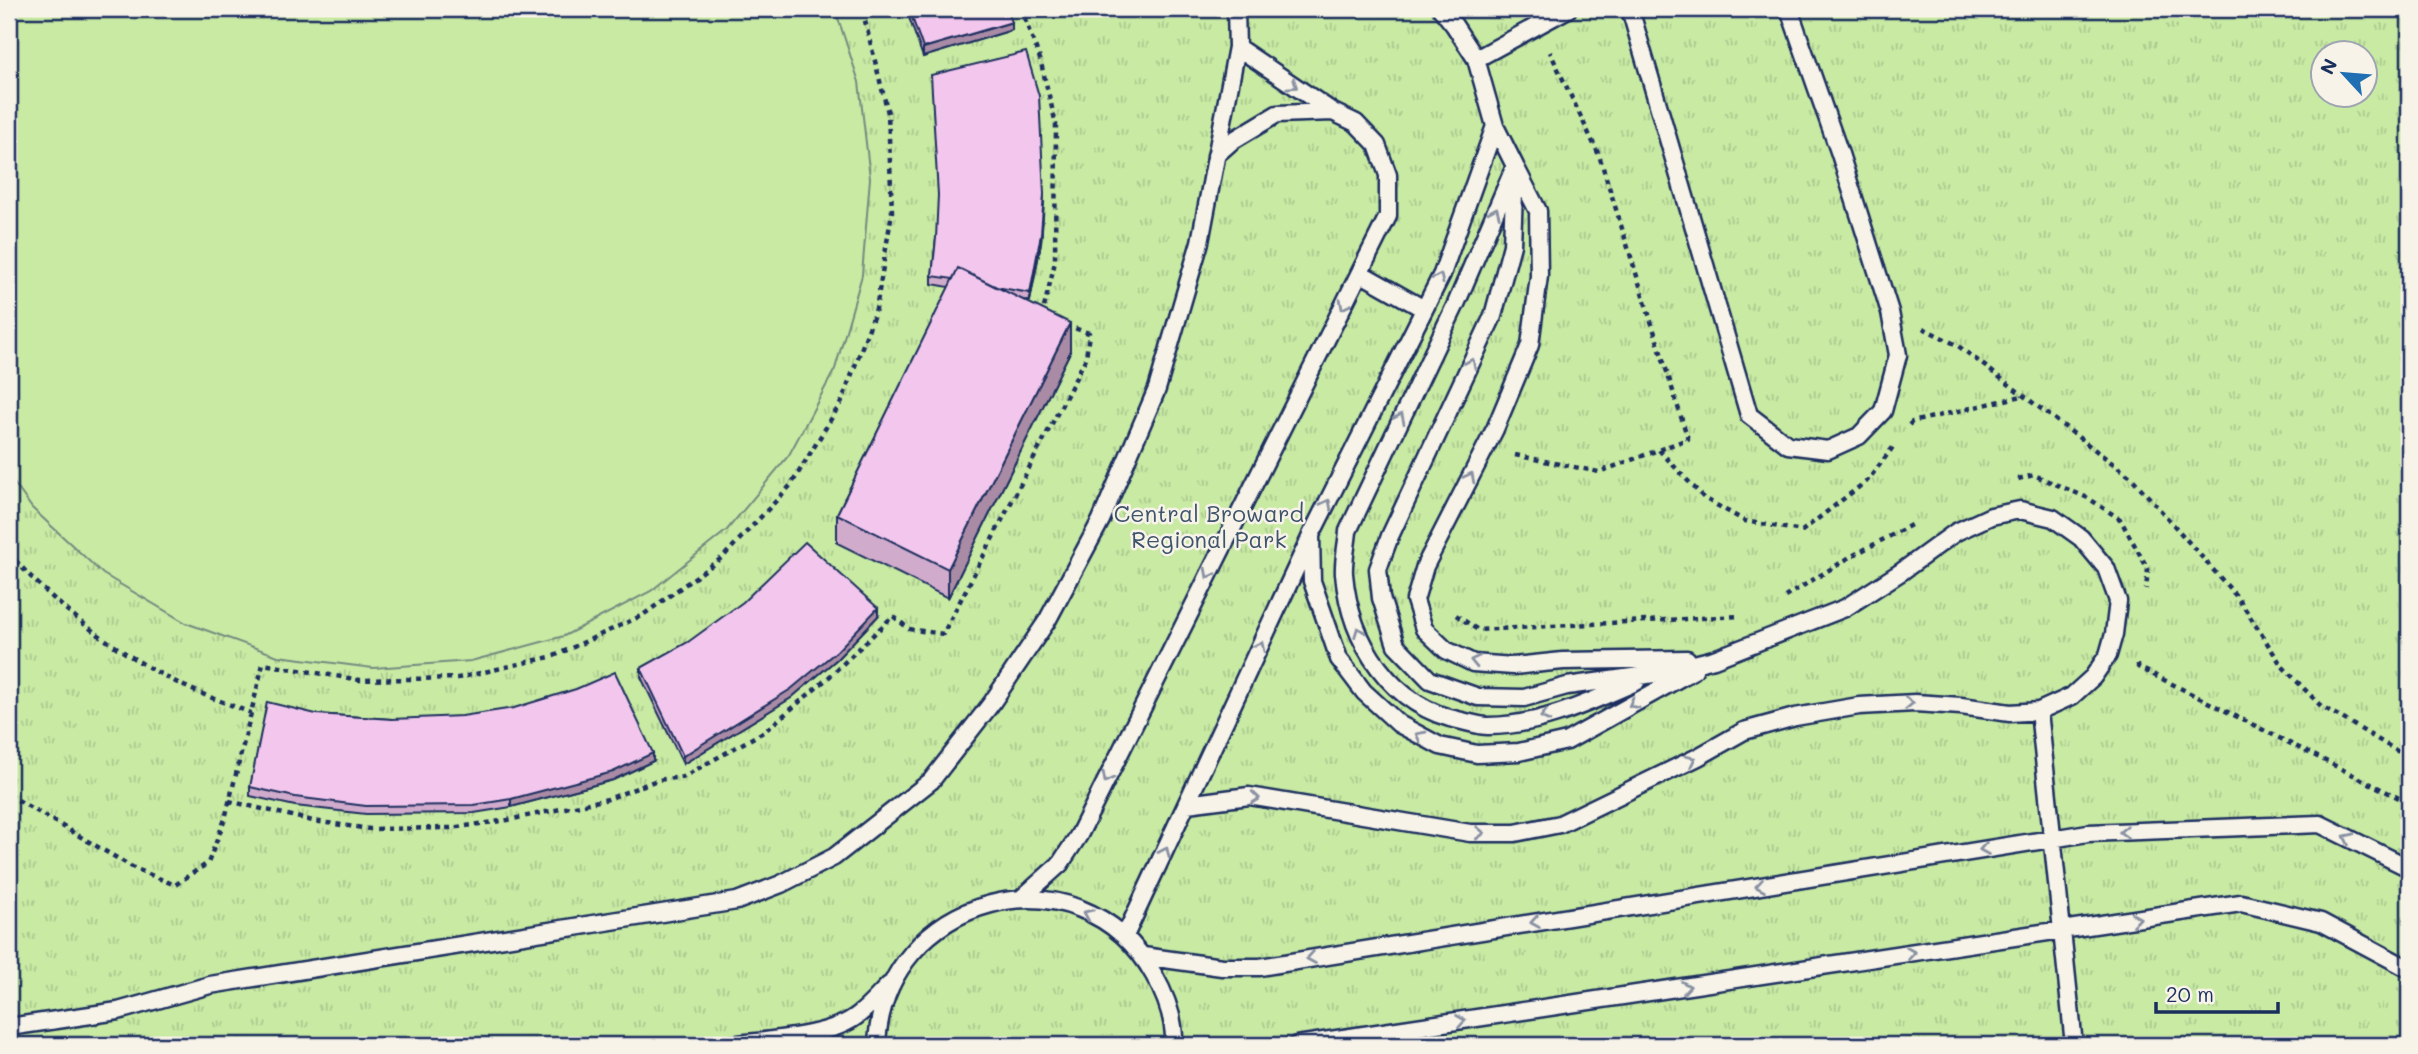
<svg xmlns="http://www.w3.org/2000/svg" width="2418" height="1054" font-family="Mali,sans-serif">
	<defs>
		<pattern id="grass-tufts" width="24" height="20" patternUnits="userSpaceOnUse" patternTransform="scale(1.75)"><rect width="24" height="20" fill="#c8eaa3"/><path d="M3 7l-1-3M5 7V3M7 7l1-3M15 17l-1-3M17 17v-4M19 17l1-3" fill="none" stroke="#abc98f"/></pattern>
	</defs>
	<rect width="100%" height="100%" fill="#f7f3e8"/>
	<filter id="ink" filterUnits="userSpaceOnUse"><feTurbulence type="fractalNoise" baseFrequency=".0143" numOctaves="2"/><feDisplacementMap in="SourceGraphic" scale="14" xChannelSelector="R" yChannelSelector="G"/><feConvolveMatrix kernelMatrix="1 2 1 2 8 2 1 2 1" color-interpolation-filters="sRGB"/></filter>
	<g filter="url(#ink)">
		<path fill="url(#grass-tufts)" stroke="#728c80" stroke-width="2" fill-rule="evenodd" d="M9,9H2409V1045H9ZM2324,52H2366V94H2324Z"/>
		<path fill="#c8eaa3" stroke="#728c80" stroke-width="2" d="M9,9H835L859,82L870,178L862,275L835,369L789,455L727,530L651,591L564,636L471,661L373,668L278,656L186,623L103,574L32,508L9,476Z"/>
		<g fill="none" stroke-linecap="round" stroke-linejoin="round">
			<g stroke="#1b2f5e" stroke-width="21">
				<path id="service" d="M1441,9L1454,25L1476,59L1495,126L1442,274L1311,535L1312,581L1339,659L1364,692L1399,724L1440,746L1477,754L1519,752L1567,741L1694,670
					M1630,9L1749,415L1788,445L1828,450L1859,436L1883,411L1898,355L1890,312L1840,154L1789,9
					M1476,59L1568,9
					M1495,126L1515,166L1456,304L1348,531C1347,545 1343,560 1344,574C1350,642 1391,707 1462,721C1471,723 1480,726 1488,726C1540,726 1590,702 1636,682
					M1216,155L1232,141L1277,114L1333,112
					M1516,168L1538,211L1539,276L1530,345L1495,429L1425,566L1415,600L1424,629L1446,650L1473,663L1513,666L1563,661L1687,659
					M1360,273L1424,309
					M2039,711L2074,1045
					M1187,804L1249,796L1470,833H1515L1560,824L1698,757L1744,731L1795,717L1859,706L1915,703L1961,706L2010,713L2039,711L2072,696L2093,677L2108,655L2114,634L2118,601L2106,568L2081,538L2053,518L2020,510L1991,516L1956,532L1901,572L1845,608L1714,659L1654,674L1567,686L1524,698L1478,697L1430,680L1396,645L1381,598L1378,569L1390,536L1493,316L1512,245L1515,166
					M1022,898L1060,864L1079,835L1388,216V175L1377,145L1356,123L1333,112L1237,47
					M1125,936L1310,538
					M1143,956L1222,967H1260L2088,833L2320,824L2409,868
					M9,1027L118,1011L210,985L737,901L781,884L834,857L931,781L991,704L1047,621L1101,520L1157,389L1200,242L1237,47L1236,9
					M732,1045C767,1040 831,1037 858,1015C869,1007 879,995 889,985
					M877,1045C883,896 1080,842 1154,975C1166,996 1175,1021 1174,1045
					M1297,1045L2241,903L2321,922L2409,969"/>
			</g>
			<path stroke="#1b2f5e" stroke-width="4.5" stroke-dasharray="5 5" stroke-linecap="butt" d="M1021,9L1040,59L1056,124L1055,262L1042,316
				M1923,328L1957,345L2132,478L2238,598L2282,666L2320,705L2409,758
				M1909,425L1912,422L2022,396
				M1659,450L1704,498L1745,521L1802,531L1868,480L1894,446
				M1515,455L1599,472L1688,439L1599,155L1550,52
				M2018,479L2034,475L2088,498L2120,519L2148,569L2146,589
				M9,553C54,605 109,647 170,679C196,693 224,702 251,713
				M1785,597L1850,557L1911,525
				M1456,615L1478,630L1740,616
				M2138,664V667L2409,803
				M9,795L134,868L175,885L208,863L225,819L263,664L360,680L458,678L554,656L643,615L723,557L791,485L842,401L876,309L892,212L888,113L864,17L860,9
				M229,801L313,821L370,829L451,828L508,820L608,799L657,780L683,777L765,731L828,678L893,616L909,629L943,634L1086,358L1089,333L1065,325"/>
			<use href="#service" stroke="#f7f3e8" stroke-width="16"/>
		</g>
		<path fill="#d1abcc" stroke="#1b2f5e" stroke-width="2" d="M906,9H1006L1012,30L923,57Z
			M1044,203L1041,243L1030,301L1023,300L1070,352L948,598L837,543V514L949,287L932,284V276L936,238Z
			M878,616L837,659L791,698L683,764L641,677V668Z
			M316,714L392,719L653,761L613,780L511,807L474,813L366,814L295,806L250,796V787Z"/>
		<path fill="#aa8ba6" stroke="#1b2f5e" stroke-width="2" d="M1012,22V30L923,57V48Z
			M1044,194L1041,243L1030,301V293Z
			M1070,323V352L948,598V569Z
			M878,608V616L837,659L791,698L683,764V756Z
			M653,753V761L613,780L511,807V799Z"/>
		<path fill="#f3c7ed" stroke="#1b2f5e" stroke-width="2" d="M909,9H1006L1012,22L923,48Z
			M1026,52L1039,96L1044,194L1041,234L1030,293L996,287L958,268L953,279L932,276L936,238L938,195L931,75Z
			M958,268L1070,323L948,569L837,514Z
			M805,542L878,608L837,651L791,689L683,756L641,668L688,642L743,602Z
			M615,672L653,753L613,772L511,799L474,805L366,806L295,797L250,787L267,702L316,714L392,719L462,716L514,708L576,689Z"/>
		<defs><path id="oneway-chevron" d="M-2-3.5L2.5 0L-2 3.5" fill="none" stroke-width="1.6" stroke-linecap="round" stroke-linejoin="round" transform="scale(1.75)"/></defs>
		<g stroke="#8991a3">
			<use href="#oneway-chevron" transform="translate(1293 85) rotate(34)"/>
			<use href="#oneway-chevron" transform="translate(1495 212) rotate(-67)"/>
			<use href="#oneway-chevron" transform="translate(1439 278) rotate(-65)"/>
			<use href="#oneway-chevron" transform="translate(1344 305) rotate(117)"/>
			<use href="#oneway-chevron" transform="translate(1471 363) rotate(-66)"/>
			<use href="#oneway-chevron" transform="translate(1400 418) rotate(-64)"/>
			<use href="#oneway-chevron" transform="translate(1470 477) rotate(-63)"/>
			<use href="#oneway-chevron" transform="translate(1327 504) rotate(-63)"/>
			<use href="#oneway-chevron" transform="translate(1209 574) rotate(117)"/>
			<use href="#oneway-chevron" transform="translate(1359 632) rotate(-111)"/>
			<use href="#oneway-chevron" transform="translate(1260 646) rotate(-65)"/>
			<use href="#oneway-chevron" transform="translate(1475 661) rotate(-167)"/>
			<use href="#oneway-chevron" transform="translate(1909 703) rotate(-2)"/>
			<use href="#oneway-chevron" transform="translate(1633 704) rotate(151)"/>
			<use href="#oneway-chevron" transform="translate(1545 716) rotate(166)"/>
			<use href="#oneway-chevron" transform="translate(1420 736) rotate(-152)"/>
			<use href="#oneway-chevron" transform="translate(1691 760) rotate(-27)"/>
			<use href="#oneway-chevron" transform="translate(1107 778) rotate(117)"/>
			<use href="#oneway-chevron" transform="translate(1255 798) rotate(5)"/>
			<use href="#oneway-chevron" transform="translate(2124 832) rotate(178)"/>
			<use href="#oneway-chevron" transform="translate(1480 833) rotate(2)"/>
			<use href="#oneway-chevron" transform="translate(2348 838) rotate(-154)"/>
			<use href="#oneway-chevron" transform="translate(1984 849) rotate(171)"/>
			<use href="#oneway-chevron" transform="translate(1165 852) rotate(-65)"/>
			<use href="#oneway-chevron" transform="translate(1760 886) rotate(171)"/>
			<use href="#oneway-chevron" transform="translate(1088 914) rotate(-156)"/>
			<use href="#oneway-chevron" transform="translate(2136 919) rotate(-9)"/>
			<use href="#oneway-chevron" transform="translate(1535 922) rotate(171)"/>
			<use href="#oneway-chevron" transform="translate(1911 953) rotate(-9)"/>
			<use href="#oneway-chevron" transform="translate(1311 958) rotate(171)"/>
			<use href="#oneway-chevron" transform="translate(1686 987) rotate(-9)"/>
			<use href="#oneway-chevron" transform="translate(1461 1021) rotate(-9)"/>
		</g>
	</g>
	<g text-anchor="middle" stroke-width="5" stroke-linejoin="round" paint-order="stroke">
		<g font-size="23" fill="#3e546c" stroke="#f7f3e8">
			<text x="1209" y="522">Central Broward<tspan x="1209" dy="26">Regional Park</tspan></text>
		</g>
	</g>
	<rect width="2418" height="1054" fill="none" stroke="#f7f3e8" stroke-width="35"/>
	<rect x="18" y="18" width="2383" height="1019" fill="none" stroke="#1b2f5e" stroke-width="2.5" filter="url(#ink)"/>
	<g transform="translate(2344 74) rotate(296)"><circle r="33" fill="#f7f3e8" stroke="#9fa5b1" stroke-width="2"/>
	<path d="M0-5L12 26L0 18L-12 26Z" fill="#1f6fb2"/>
	<text y="-10" font-size="19" font-weight="bold" text-anchor="middle" fill="#1b2f5e">N</text>
	</g>
	<path d="M2156 1002v10h122v-10" fill="none" stroke="#1b2f5e" stroke-width="3.5"/>
	<text x="2166" y="1002" font-size="21" fill="#1b2f5e" stroke="#f7f3e8" stroke-width="5" paint-order="stroke">20 m</text>
</svg>
